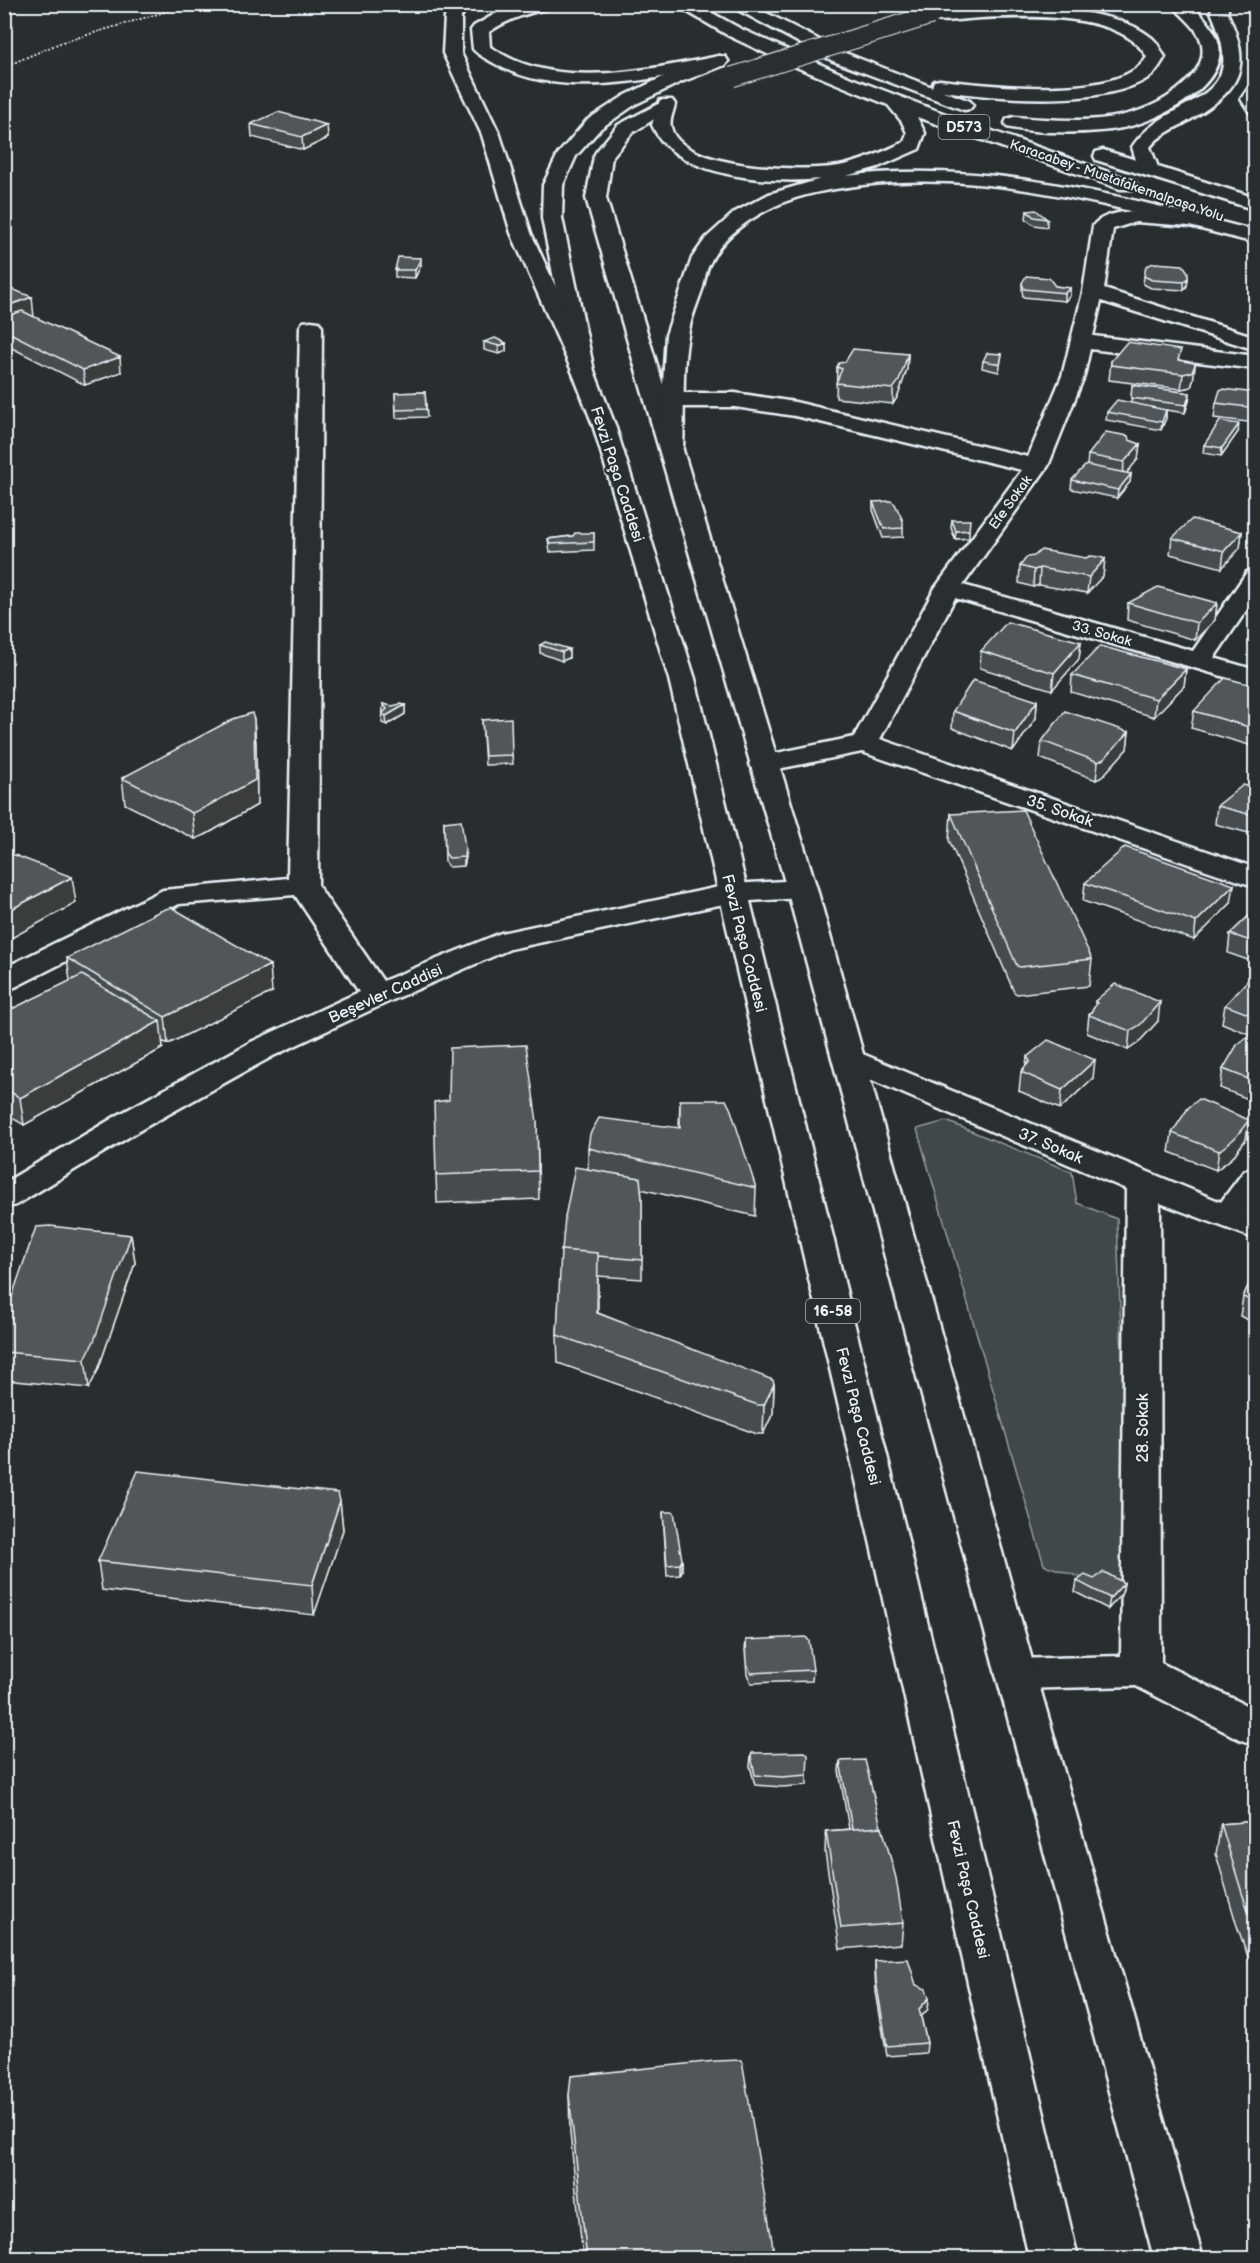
<svg xmlns="http://www.w3.org/2000/svg" width="1260" height="2263" font-family="'Balsamiq Sans',sans-serif">
	<rect width="100%" height="100%" fill="#2a2d2e"/>
	<filter id="ink" filterUnits="userSpaceOnUse"><feTurbulence type="fractalNoise" baseFrequency=".0167" numOctaves="2"/><feDisplacementMap in="SourceGraphic" scale="12" xChannelSelector="R" yChannelSelector="G"/><feConvolveMatrix kernelMatrix="1 2 1 2 8 2 1 2 1" color-interpolation-filters="sRGB"/></filter>
	<g filter="url(#ink)">
		<path fill="#424648" stroke="#959ca0" stroke-width="1.5" d="M946,1121L1072,1172L1077,1203L1117,1219L1130,1594L1044,1565L917,1129Z"/>
		<g fill="none" stroke-linecap="round" stroke-linejoin="round">
			<g stroke="#e8f1f8" stroke-width="5">
				<path id="minor" d="M1256,85V114L1250,113L1241,99L1250,86Z
					M1135,211L1190,214L1197,216L1200,220L1197,224L1190,226L1135,222L1113,229L1104,289L1256,337V350L1101,301L1093,336L1256,356V369L1090,349L1084,376L1048,466L963,585L1193,651L1247,572L1256,570V596L1214,658L1256,670V686L955,598L880,739L1256,868V887L862,752L763,772L753,770L749,764L753,758L854,737L935,588L1022,470L795,416L735,407H656L648,405L645,400L648,395L656,393H735L795,402L1028,457L1062,376L1083,292L1093,226C1101,214 1122,212 1135,211Z
					M311,321L319,322L322,327L318,886L383,981L501,933L733,884L802,880L812,883L817,889L812,895L802,898L733,902L510,949L388,1002L273,1056L142,1129L16,1205L4,1208V1183L118,1115L251,1042L359,992L295,895L179,904L15,987L4,989V968L163,890L288,878L300,327L303,322Z
					M848,1048L1221,1202L1244,1171L1256,1168V1203L1248,1213L1256,1215V1239L1160,1203L1161,1663L1256,1710V1745L1241,1740L1136,1686L1016,1689L1002,1685L996,1674L1002,1663L1016,1659L1121,1656L1126,1189L837,1065L832,1058L837,1051Z"/>
			</g>
			<g stroke="#e8f1f8" stroke-width="5">
				<path id="major" d="M943,4H967L965,8L931,20L923,15L925,11Z
					M719,56L725,57L728,61L725,65L681,82L636,104L601,128L576,156L563,185L562,218L594,371L615,425L695,679L906,1532L1078,2258H1029L868,1532L669,679L593,425L572,371L542,218L543,185L558,154L587,120L624,96L669,74Z
					M658,104L664,105L667,109L664,113L632,133L612,157L606,198L817,889L1036,1674L1203,2258H1154L996,1674L787,889L586,198L594,156L596,152L618,125Z"/>
			</g>
			<g stroke="#e8f1f8" stroke-width="5">
				<path id="highway" d="M452,4H469L461,17V53L500,135L531,233L594,371L591,376L583,378L575,376L572,371L511,233L482,135L443,53L445,17Z
					M521,4H552L550,8C528,13 508,19 489,32L490,47C498,51 506,57 514,60C577,87 655,68 719,56L725,57L728,61L725,65L719,66C648,80 558,101 492,62C485,58 478,55 473,49L471,30L474,26L497,13Z
					M674,4H696L741,29L851,78L964,121L1134,181L1137,185L1134,189H1120L917,117L925,133L919,149L878,167L846,176C987,159 1121,196 1256,231V243C1127,211 997,169 863,185C832,189 803,193 775,206C750,218 723,236 711,261C706,269 705,278 703,287C698,302 692,315 689,330C681,368 685,409 683,448L679,453L671,455L663,453L659,448L666,335L692,258L706,238L735,212L769,194L821,179C772,184 674,178 652,125L660,100H672L675,104C674,111 669,120 671,127C680,170 805,172 839,166C861,162 883,152 904,142L907,133L902,122L888,105L784,62L729,36Z
					M727,4H749L845,53L932,87L934,81L940,80C986,85 1120,102 1147,57C1122,11 1026,16 980,18C963,19 942,23 925,19L923,15L925,11L931,10C988,7 1108,0 1152,38C1158,43 1161,51 1165,57C1161,63 1157,71 1151,76C1105,109 997,98 943,91L970,101L973,105L970,109L964,110L833,61Z
					M1172,4H1190C1202,15 1216,29 1219,45C1226,88 1156,122 1122,128C1092,134 1037,134 1007,127L1005,123L1007,119L1014,117C1074,121 1136,128 1184,84C1196,73 1205,61 1202,44C1198,26 1182,18 1172,4Z
					M1213,4H1230L1227,12C1254,69 1240,90 1188,121C1174,129 1160,134 1150,147L1158,167L1256,198V210L1096,160L1094,156L1096,152L1103,150L1136,160L1132,147C1171,90 1255,110 1211,12Z"/>
			</g>
			<path stroke="#e8f1f8" stroke-width="2" stroke-dasharray="2 2" stroke-linecap="butt" d="M4,67L60,43L191,4"/>
			<use href="#minor" fill="#2a2d2e" fill-rule="evenodd"/>
			<use href="#major" fill="#2a2d2e" fill-rule="evenodd"/>
			<use href="#highway" fill="#2a2d2e" fill-rule="evenodd"/>
			<g stroke="#e8f1f8" stroke-width="21" stroke-linecap="butt">
				<path id="major-bridge" d="M732,77L931,15"/>
			</g>
			<use href="#major-bridge" stroke="#2a2d2e" stroke-width="19"/>
		</g>
		<path fill="#474b4d" stroke="#e8f1f8" stroke-width="1.5" d="M251,124L327,125L328,138L303,150L252,137Z
			M1027,211L1047,219V227L1034,225L1026,219Z
			M421,265L415,278L395,277V270Z
			M1144,276L1188,278L1187,286L1184,290L1151,288L1143,284Z
			M1022,283L1055,286L1070,288V296L1065,301L1023,297L1022,290Z
			M4,286L34,317L121,372L85,385L4,344Z
			M1256,307V325H1251L1253,310Z
			M484,342L506,343V351L499,354L484,350Z
			M908,354L907,369L898,396L893,404L836,398L837,367Z
			M1002,354L999,372L982,368L983,361Z
			M1180,360L1195,365L1193,381L1191,387L1181,389L1109,380L1111,361Z
			M1132,385L1190,393L1189,401L1185,413L1166,410V418L1161,430L1106,420L1107,412L1131,403Z
			M425,392L427,417L396,418L395,393Z
			M1256,393V423L1214,418L1216,403Z
			M1238,432L1221,456L1203,453L1204,445Z
			M1129,440L1140,444L1138,459L1126,473L1131,474L1130,482L1117,498L1071,489L1072,480L1087,465L1088,455Z
			M873,502L903,528V537L883,538L873,510Z
			M952,520L969,538L955,539L951,528Z
			M1242,532L1240,548L1222,568L1170,554L1172,538Z
			M594,533V550L550,552L549,547L548,539Z
			M1086,558L1105,559L1103,576L1087,593L1039,585L1033,587L1019,583L1020,566Z
			M1128,603H1217L1215,620L1195,640L1127,620Z
			M1081,642L1079,659L1052,690L980,668L981,651Z
			M540,645L569,649V658L562,661L540,653Z
			M1186,669L1184,686L1154,717L1071,692L1072,675Z
			M1256,686V747L1191,728L1194,711Z
			M1037,701L1036,718L1013,751L952,728L953,711Z
			M383,704L392,706L405,705V714L387,725L382,723Z
			M254,720L256,745L257,805L207,834L195,839L125,804L122,778Z
			M482,720L512,755L513,764L485,765Z
			M1129,732L1127,749L1102,777L1096,780L1040,758L1042,741Z
			M1256,788V835L1215,824L1217,806Z
			M951,814L1092,959L1089,986L1017,994L1014,992L949,840Z
			M444,822L466,857L464,866L449,867L445,862Z
			M1085,883L1231,903L1194,940L1083,901Z
			M1256,909V963L1228,953L1230,934Z
			M67,958L272,992L168,1044L162,1041L163,1048L24,1125L4,1113V1009L8,1011L70,981Z
			M1256,978V1037L1222,1023L1225,1005Z
			M1095,1001L1158,1021L1138,1043L1128,1050L1087,1033L1089,1015L1095,1007Z
			M1256,1040V1102L1220,1088L1223,1069Z
			M1027,1057L1093,1078L1060,1109L1019,1091L1021,1072L1026,1065Z
			M680,1100L756,1188L755,1216L641,1189L642,1199V1279L598,1276V1313L774,1384L773,1413L763,1434H757L558,1363L557,1335L562,1250L588,1169V1148L679,1128Z
			M537,1122L539,1199L437,1203L436,1175Z
			M1172,1133L1246,1139L1232,1158L1216,1170L1169,1152Z
			M131,1235L135,1263L98,1370L89,1388L4,1380V1319Z
			M1256,1269V1324L1240,1316L1243,1297Z
			M340,1501L343,1530L314,1615L102,1590L98,1561Z
			M663,1512L682,1560V1570L680,1575L667,1576Z
			M1094,1579L1124,1583L1122,1593L1108,1609L1075,1592L1077,1581Z
			M746,1640L813,1670L812,1681L751,1683L747,1674L745,1650Z
			M751,1756L807,1775V1785L782,1787L755,1785L750,1766Z
			M840,1761L903,1923L901,1944L840,1949L825,1852L826,1831L849,1829L839,1771Z
			M1256,1821V1979L1236,1923L1216,1854L1221,1824Z
			M875,1961L916,1985L929,1998L928,2009L921,2017L927,2043L926,2053L887,2056L876,1992L875,1972Z
			M569,2095L775,2259H583L570,2133Z"/>
		<path fill="#3a3d3e" stroke="#e8f1f8" stroke-width="1.5" d="M327,125L328,138L303,150L302,137Z
			M421,258V265L415,278V270Z
			M1188,278L1187,286L1184,290V282Z
			M1070,288V296L1065,301V293Z
			M32,297L34,318L4,330V307Z
			M506,343V351L499,354V346Z
			M908,354L907,369L898,396L893,404V389Z
			M120,357L121,372L85,385L83,370Z
			M1195,365L1193,381L1191,387L1181,389L1183,374Z
			M1190,393L1189,401L1185,413L1186,405Z
			M1166,410V418L1161,430L1162,422Z
			M1239,424L1238,432L1221,456L1222,448Z
			M1140,444L1138,459L1123,478L1124,462Z
			M1131,474L1130,482L1117,498L1118,490Z
			M969,530V538L955,539L956,531Z
			M1242,532L1240,548L1222,568L1224,551Z
			M1105,559L1103,576L1087,593L1089,577Z
			M1040,568L1039,585L1033,587L1034,570Z
			M1217,603L1215,620L1195,640L1197,623Z
			M1081,642L1079,659L1052,690L1054,673Z
			M569,649V658L562,661V652Z
			M1186,669L1184,686L1154,717L1156,699Z
			M1037,701L1036,718L1013,751L1015,733Z
			M405,705V714L387,725L386,716Z
			M254,720L256,745L257,805L207,834L195,839L192,813Z
			M1129,732L1127,749L1102,777L1096,780L1098,762Z
			M465,848L466,857L464,866V857Z
			M72,877L76,903L4,942V913Z
			M1234,885L1231,903L1194,940L1196,922Z
			M270,965L272,992L168,1044L165,1017Z
			M1160,1002L1158,1021L1138,1043L1128,1050L1130,1031Z
			M160,1021L163,1048L24,1125L20,1098Z
			M1095,1060L1093,1078L1060,1109L1062,1090Z
			M1249,1120L1246,1139L1232,1158L1216,1170L1219,1151Z
			M131,1235L135,1263L98,1370L89,1388L85,1359Z
			M774,1384L773,1413L763,1434L764,1405Z
			M340,1501L343,1530L314,1615L312,1585Z
			M682,1560V1570L680,1575V1564Z
			M1124,1583L1122,1593L1108,1609L1110,1598Z
			M4,1708L7,1724L4,1733Z
			M929,1998L928,2009L918,2020L919,2009Z"/>
		<path fill="#535759" stroke="#e8f1f8" stroke-width="1.5" d="M278,112L327,125L302,137L251,124Z
			M1036,210L1047,219L1034,217L1027,211Z
			M398,257L421,258L415,270H395Z
			M1154,263L1183,265L1188,272V278L1184,282L1152,280L1144,276L1146,266Z
			M1026,276L1049,278L1055,286L1070,288L1065,293L1024,289L1022,283Z
			M4,286L32,297L4,307Z
			M22,311L120,357L83,370L4,330V317Z
			M495,338L506,343L499,346L484,342Z
			M1127,342L1181,350L1178,360L1194,363L1195,365L1192,372L1183,374L1111,365V361Z
			M853,349L908,354L899,381L893,389L836,383L842,369L837,367L839,363L845,362Z
			M987,353L1002,354L1000,364L983,361Z
			M1132,385L1190,393L1186,405L1131,398Z
			M1222,389L1256,393V408L1216,403L1220,390Z
			M425,392L426,409L396,410L395,393Z
			M1117,400L1166,410L1162,422L1107,412Z
			M1220,421L1239,424L1222,448L1204,445Z
			M1106,432L1128,436L1129,440L1140,444L1124,462L1088,455Z
			M1086,465L1131,474L1118,490L1072,480L1079,472Z
			M891,501L895,504L903,521V528L884,529L873,502Z
			M1192,519L1242,532L1224,551L1172,538Z
			M952,520H970L969,530L956,531Z
			M575,533H594V542L550,544L548,539L573,536Z
			M1041,550L1086,558L1090,556L1100,557L1105,559L1089,577L1040,568L1034,570L1020,566L1027,557L1034,556Z
			M1158,587L1217,603L1197,623L1128,603Z
			M1007,622L1081,642L1054,673L981,651Z
			M545,642L569,649L562,652L540,645Z
			M1100,646L1186,669L1156,699L1072,675Z
			M1225,678L1256,686V729L1194,711Z
			M973,680L1037,701L1015,733L953,711Z
			M383,704L392,706L401,704L405,705L386,716L382,714L387,709Z
			M1065,711L1129,732L1104,759L1098,762L1042,741Z
			M252,713L254,720L255,780L204,808L192,813L122,778L233,719Z
			M511,718L512,755L485,756L482,720Z
			M1243,785L1256,788V816L1217,806Z
			M1023,810L1092,959L1020,967L1017,966L951,814Z
			M461,820L465,848L464,857L449,858L445,853L444,822Z
			M1125,847L1234,885L1196,922L1085,883Z
			M4,851L72,877L4,913Z
			M171,907L270,965L165,1017L67,958L158,912Z
			M1256,909V943L1230,934Z
			M82,975L160,1021L20,1098L4,1088V1009L8,1011Z
			M1253,977L1256,978V1017L1225,1005L1250,978Z
			M1115,984L1160,1002L1140,1025L1130,1031L1089,1015L1097,1003L1095,1001Z
			M1247,1037L1256,1040V1082L1223,1069L1237,1045Z
			M1048,1040L1095,1060L1062,1090L1021,1072L1030,1061L1027,1057Z
			M526,1045L537,1122L538,1171L436,1175L434,1102L449,1100L450,1048Z
			M1199,1099L1249,1120L1235,1138L1219,1151L1172,1133L1188,1108Z
			M680,1100H726L731,1110L756,1188L588,1148L590,1134L599,1118L680,1128Z
			M575,1167L640,1178L642,1199V1260L598,1256V1253L562,1250L565,1217Z
			M50,1226L131,1235L94,1341L85,1359L4,1352V1319L36,1227Z
			M561,1250L598,1253L597,1313L773,1380L774,1384L764,1405H758L557,1335Z
			M1256,1269V1303L1243,1297Z
			M138,1471L338,1493L340,1501L312,1585L98,1561Z
			M663,1512H674L682,1560L680,1564L667,1565Z
			M1104,1572L1124,1583L1110,1598L1077,1581L1085,1575L1094,1579Z
			M806,1637L809,1641L813,1670L751,1673L747,1664L746,1640Z
			M805,1752L808,1755L807,1775L782,1777L755,1775L751,1756L752,1753Z
			M865,1760L881,1827L852,1829L840,1761Z
			M1256,1821V1933L1242,1893L1221,1824Z
			M882,1827L896,1878L903,1923L841,1928L826,1831Z
			M908,1959L916,1985L926,1989L929,1998L919,2009L927,2043L887,2046L876,1981L875,1961Z
			M742,2060L775,2259H587L569,2095L571,2076L715,2061Z"/>
	</g>
	<g text-anchor="middle" stroke-width="4.5" stroke-linejoin="round" paint-order="stroke">
		<g font-size="14" fill="#e8f1f8" stroke="#2a2d2e">
			<text transform="translate(1117 180) rotate(19)" y="5">Karacabey - Mustafakemalpaşa Yolu</text>
			<text transform="translate(1010 502) rotate(-54)" y="5">Efe Sokak</text>
			<text transform="translate(1102 633) rotate(16)" y="5">33. Sokak</text>
		</g>
		<g fill="#2a2d2e" stroke="#afb6bb" stroke-width="1.5">
			<rect x="938.5" y="115" width="51" height="24" rx="4.5"/>
			<rect x="806" y="1299" width="54" height="24" rx="4.5"/>
		</g>
		<g font-size="15" font-weight="bold" fill="#e8f1f8">
			<text x="964" y="132">D573</text>
			<text x="833" y="1316">16-58</text>
		</g>
		<g font-size="16" fill="#e8f1f8" stroke="#2a2d2e">
			<text transform="translate(618 474) rotate(72)" y="6">Fevzi Paşa Caddesi</text>
			<text transform="translate(1060 810) rotate(19)" y="6">35. Sokak</text>
			<text transform="translate(745 943) rotate(76)" y="6">Fevzi Paşa Caddesi</text>
			<text transform="translate(385 993) rotate(-24)" y="6">Beşevler Caddisi</text>
			<text transform="translate(1051 1145) rotate(23)" y="6">37. Sokak</text>
			<text transform="translate(859 1416) rotate(76)" y="6">Fevzi Paşa Caddesi</text>
			<text transform="translate(1142 1428) rotate(-90)" y="6">28. Sokak</text>
			<text transform="translate(969 1889) rotate(77)" y="6">Fevzi Paşa Caddesi</text>
		</g>
	</g>
	<rect width="1260" height="2263" fill="none" stroke="#2a2d2e" stroke-width="24"/>
	<rect x="12" y="12" width="1236" height="2239" fill="none" stroke="#e8f1f8" stroke-width="2" filter="url(#ink)"/>
</svg>
